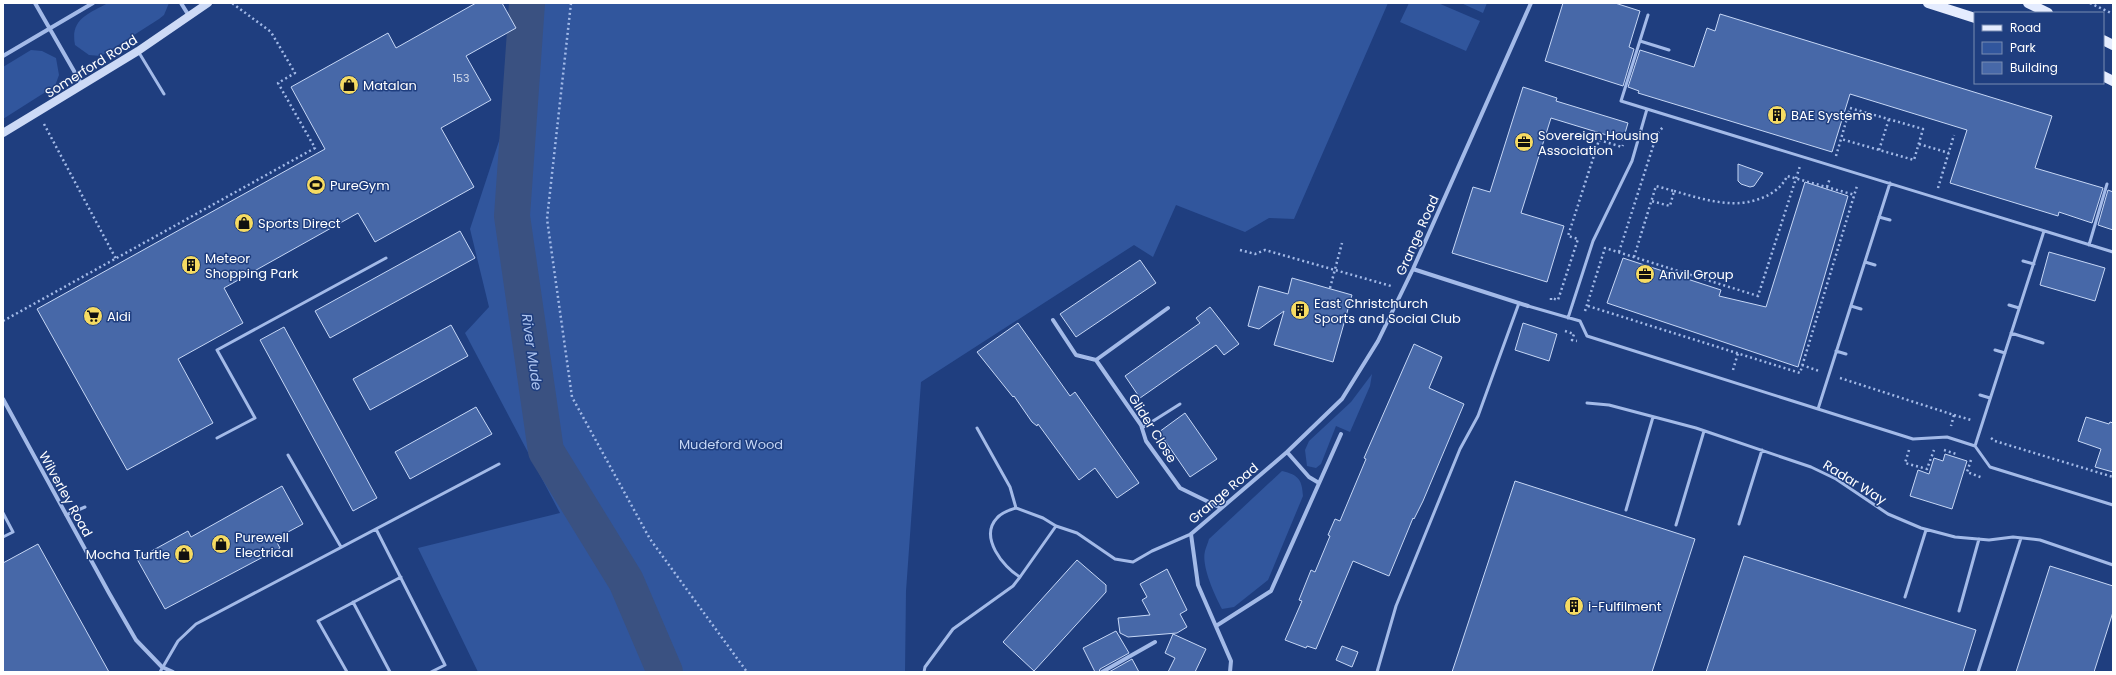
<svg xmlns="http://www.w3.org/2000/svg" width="2116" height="675" font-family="Poppins,sans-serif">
	<rect width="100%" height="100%" fill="#1f3e7f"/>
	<path fill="#31569d" d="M108,3H169L164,15L159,19L101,56L89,55L75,45C70,19 88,14 108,3Z
		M519,3H1388L1294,219L1269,218L1245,232L1176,205L1153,257L1134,245L921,382L906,591L905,672H478L418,548L560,513L465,333L489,307L470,229L500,138L518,34Z
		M1409,3H1438L1480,21L1466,51L1400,22Z
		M1461,3H1487L1483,13Z
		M31,50L42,51L56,58L59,75L55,86L3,119V67Z
		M1372,374L1370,386L1350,432L1336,426L1321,464L1316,468L1307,466L1305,450L1309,441L1351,402Z
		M1282,471C1299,475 1302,480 1303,496L1268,580L1234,607L1222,609C1215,596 1201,566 1205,551C1206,547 1208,543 1209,539Z"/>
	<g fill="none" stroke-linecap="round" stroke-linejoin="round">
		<path stroke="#3a5181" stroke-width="36" d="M527,3L512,216L546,451L626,581L665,672"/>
	</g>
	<path fill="#4768a8" stroke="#c6d7f6" d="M476,3H502L516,28L466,56L491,100L441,128L474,187L375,242L358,213L224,288L243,323L178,359L213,423L127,470L37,309L325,149L291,87L388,33L396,48Z
		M1563,3H1615L1640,11L1629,47L1634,49L1623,86L1545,61Z
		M1720,14L2052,116L2035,168L2103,188L2092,223L2059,212L2058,216L1950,183L1967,130L1850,94L1832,152L1638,93L1639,91L1628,87L1640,50L1694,67L1707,28L1715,31Z
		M1523,87L1557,98L1556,101L1628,123L1623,140L1551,118L1521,213L1564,226L1547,282L1452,253L1473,187L1490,192Z
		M1738,164L1763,173L1754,186L1750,187L1741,184L1738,181Z
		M1805,182L1848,196L1798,367L1607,303L1623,258L1721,290L1719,296L1766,307Z
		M2108,190L2113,192V230L2098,225Z
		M460,231L475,258L330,338L315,311Z
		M2049,252L2105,268L2095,301L2040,285Z
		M1140,260L1156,283L1076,337L1060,314Z
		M1292,278L1352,295L1333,362L1274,345L1284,311L1259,329L1248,326L1259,286L1288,294Z
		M1210,307L1239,344L1224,355L1216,345L1140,398L1125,376L1200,323L1196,318Z
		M1018,323L1070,396L1075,392L1139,483L1117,498L1095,468L1079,480L1038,424L1037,426L1032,422L1014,396L1013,397L977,352Z
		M1523,323L1557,334L1549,361L1515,350Z
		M451,325L468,356L370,410L353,379Z
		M284,327L377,498L353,511L260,340Z
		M1414,344L1442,357L1429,388L1464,404L1423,501L1414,519L1413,518L1389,576L1353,561L1316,649L1307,646L1306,648L1285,640L1302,601L1299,600L1311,570L1315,572L1330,536L1328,535L1335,519L1340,521L1366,459L1364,458Z
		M476,407L492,434L410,479L395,452Z
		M1185,413L1217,459L1190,477L1159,432Z
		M2086,417L2109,424L2110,422L2113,423V472L2095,467L2101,449L2078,441Z
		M1945,454L1967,461L1952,509L1910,496L1918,470L1929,474L1934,458L1943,461Z
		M1515,481L1695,539L1652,672H1452Z
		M282,486L303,524L275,539L280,548L165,609L137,559L188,531L191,537Z
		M38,544L109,672H3V563Z
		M1744,556L1976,630L1963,672H1706Z
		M1077,560L1106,585V592L1034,671L1003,642Z
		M2050,566L2113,586V612L2094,672H2016Z
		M1167,569L1187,610L1180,614L1187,627L1177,633L1128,637L1120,633L1118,618L1150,615L1142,600L1147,597L1140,584Z
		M1116,631L1129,653L1100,669L1099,672H1095L1083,648Z
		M1173,634L1206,649L1195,672H1168L1175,658L1165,653Z
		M1342,646L1358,652L1352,667L1336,660Z
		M1132,659L1139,672H1109Z"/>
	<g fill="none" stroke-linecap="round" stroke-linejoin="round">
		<path stroke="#a3bae8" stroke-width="2.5" stroke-dasharray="2 3" stroke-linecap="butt" d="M571,3L547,219L572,397L650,539L747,672
			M2090,3L2113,14
			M44,124L116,259
			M1919,144L1949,153
			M1879,150L1889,119
			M1836,156L1850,108L1923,129L1914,160L1841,139
			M1827,187L1830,178
			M1938,188L1954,135
			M1674,191C1692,196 1710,202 1729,203C1749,205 1779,196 1787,176L1855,195
			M1240,250L1255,254L1265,250L1391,286
			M1619,252L1657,134L1663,127
			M1634,257L1656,186L1674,191L1670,206L1651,201
			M1330,288L1342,243
			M1551,300V298L1558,300L1578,239L1568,236L1599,140L1622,147L1623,145
			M1588,306L1800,373L1857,186
			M1585,311L1605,248L1758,296L1800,166
			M3,321L315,148L278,83L295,73L271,32L232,3
			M1565,331L1574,334L1572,340L1577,341
			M1802,365L1819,371
			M1733,370L1738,353
			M1840,378L1954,415L1951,426
			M1954,415L1971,420
			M1991,438L1995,441L2113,477
			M1909,450L1905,463L1927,469L1934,450
			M1944,450L1956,454
			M1971,460L1967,472L1983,478"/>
		<path stroke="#a3bae8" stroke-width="3" d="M1640,41L1669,50
			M138,51L164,94
			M1647,109L1621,101L1648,15
			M1879,217L1890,220
			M2089,245L2107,184
			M2023,261L2034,264
			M1865,262L1875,265
			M2009,305L2019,308
			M1528,306L1580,321L1587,336L1913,439L1947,437L1975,446L1990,467L2113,505
			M1851,306L1861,309
			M1568,318L1593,241L1632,161L1647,109L2113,252
			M2011,333L2043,343
			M1995,350L2005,353
			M1836,351L1846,354
			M1980,395L1990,398
			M1587,403L1609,405L1696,428L1811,467L1836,479L1888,514L1921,528L1955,537L1989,540L2013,537L2040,540L2113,565
			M1818,409L1890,183
			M977,428L1010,487L1016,508
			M1142,428L1180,404
			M217,438L255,418L217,350L386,258
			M1975,446L2044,231
			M288,455L341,547
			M1626,510L1653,417
			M3,513L13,532L3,537
			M66,515L85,507
			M1739,524L1762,450
			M1676,525L1704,431
			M1056,526L1020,577C1003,567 979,537 997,518C1002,512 1010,510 1016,508L1043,518L1056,526L1077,533L1115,559L1133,562L1152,551L1191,534
			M376,529L445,665L431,672
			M1905,597L1926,530
			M353,602L390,672
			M1959,611L1979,539
			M160,672L178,641L196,624L499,464
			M347,672L318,621L401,577
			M924,672L925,667L953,629L1013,586L1020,577
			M1377,672L1396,606L1460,449L1478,416L1519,303
			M1978,672L2021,538"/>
		<path stroke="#a3bae8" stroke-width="4" d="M35,3L82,85
			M181,3L189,16
			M3,56L93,3
			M1413,269L1528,306
			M1053,320L1076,355L1096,360L1141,425L1146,441L1180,488L1221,508
			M1096,360L1168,308
			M3,399L109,593L136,640L162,667L173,672
			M1287,452L1309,477L1319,483
			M1216,626L1271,591L1341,434
			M1102,672L1155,642
			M1230,672L1231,661L1198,585L1191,534L1287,452L1342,399L1378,341L1413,269L1531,3"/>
		<path stroke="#cddaf6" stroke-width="8" d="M3,133L138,51L208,3"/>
		<path stroke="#e5ecfe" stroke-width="10" d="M1928,3L1975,18
			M2028,3L2048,13
			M2103,40L2113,45
			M2103,76L2113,81"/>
	</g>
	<defs>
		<g id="shop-disc" transform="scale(1)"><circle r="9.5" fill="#f6db62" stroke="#1f3e7f"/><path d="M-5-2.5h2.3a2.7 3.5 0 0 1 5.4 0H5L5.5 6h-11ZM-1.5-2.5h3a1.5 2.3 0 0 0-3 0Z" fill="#111"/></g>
		<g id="building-disc" transform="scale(1)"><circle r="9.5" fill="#f6db62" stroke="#1f3e7f"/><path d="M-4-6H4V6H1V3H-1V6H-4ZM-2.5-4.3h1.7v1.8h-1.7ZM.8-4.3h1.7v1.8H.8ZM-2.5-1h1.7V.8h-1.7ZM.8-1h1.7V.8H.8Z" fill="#111"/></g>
		<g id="office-disc" transform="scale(1)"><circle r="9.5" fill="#f6db62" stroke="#1f3e7f"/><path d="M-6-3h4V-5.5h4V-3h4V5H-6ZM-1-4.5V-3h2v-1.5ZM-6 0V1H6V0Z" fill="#111"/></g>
		<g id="stadium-disc" transform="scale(1)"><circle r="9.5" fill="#f6db62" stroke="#1f3e7f"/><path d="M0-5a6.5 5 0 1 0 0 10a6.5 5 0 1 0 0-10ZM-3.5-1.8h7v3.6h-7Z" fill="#111"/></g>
		<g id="supermarket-disc" transform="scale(1)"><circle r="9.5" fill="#f6db62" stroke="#1f3e7f"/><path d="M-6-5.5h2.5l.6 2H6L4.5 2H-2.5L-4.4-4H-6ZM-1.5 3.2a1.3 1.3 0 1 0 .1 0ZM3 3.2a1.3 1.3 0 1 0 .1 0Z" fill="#111"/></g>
	</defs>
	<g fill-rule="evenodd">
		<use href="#shop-disc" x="349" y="85"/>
		<use href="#building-disc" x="1777" y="115"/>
		<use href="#office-disc" x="1524" y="142"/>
		<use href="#stadium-disc" x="316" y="185"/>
		<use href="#shop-disc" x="244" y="223"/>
		<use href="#building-disc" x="191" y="265"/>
		<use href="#office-disc" x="1645" y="274"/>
		<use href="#building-disc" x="1300" y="310"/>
		<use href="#supermarket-disc" x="93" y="316"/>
		<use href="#shop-disc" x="221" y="544"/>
		<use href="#shop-disc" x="184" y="554"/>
		<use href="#building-disc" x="1574" y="606"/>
	</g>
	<g text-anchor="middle" stroke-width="3" stroke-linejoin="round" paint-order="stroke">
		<g font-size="11" fill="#d1d9e9">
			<text x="461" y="82">153</text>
		</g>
		<g font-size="13" fill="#fff" stroke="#1f3e7f">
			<text transform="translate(91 66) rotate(-32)" y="5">Somerford Road</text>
			<text transform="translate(1417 235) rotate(-66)" y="5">Grange Road</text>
			<text transform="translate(1153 428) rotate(58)" y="5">Glider Close</text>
			<text transform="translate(1855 482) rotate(32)" y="5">Radar Way</text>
			<text transform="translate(1223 493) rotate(-40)" y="5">Grange Road</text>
			<text transform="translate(66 494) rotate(61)" y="5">Wilverley Road</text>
		</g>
		<g font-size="13" fill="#fff" stroke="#1f3e7f" text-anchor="start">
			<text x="363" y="90">Matalan</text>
			<text x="1791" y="120">BAE Systems</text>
			<text x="1538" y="140">Sovereign Housing<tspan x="1538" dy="15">Association</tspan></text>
			<text x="330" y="190">PureGym</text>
			<text x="258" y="228">Sports Direct</text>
			<text x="205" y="263">Meteor<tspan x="205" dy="15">Shopping Park</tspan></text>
			<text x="1659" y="279">Anvil Group</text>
			<text x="1314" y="308">East Christchurch<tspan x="1314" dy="15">Sports and Social Club</tspan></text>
			<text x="107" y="321">Aldi</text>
			<text x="235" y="542">Purewell<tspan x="235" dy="15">Electrical</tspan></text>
			<text x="170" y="559" text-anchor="end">Mocha Turtle</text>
			<text x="1588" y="611">i-Fulfilment</text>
		</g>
		<g font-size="13" fill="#c6d7f6" stroke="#1f3e7f">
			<text x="731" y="449">Mudeford Wood</text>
		</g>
		<g font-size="14" font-style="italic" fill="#aec5f0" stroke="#1f3e7f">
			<text transform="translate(532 352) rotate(82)" y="5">River Mude</text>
		</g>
	</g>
	<rect width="2116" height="675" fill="none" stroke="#ffffff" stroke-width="8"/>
	<rect x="1974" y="12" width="130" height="72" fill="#1f3e7f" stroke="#798bb2"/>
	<rect x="1982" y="25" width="20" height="6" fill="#e5ecfe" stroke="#798bb2"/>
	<text x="2010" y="32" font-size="12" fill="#ffffff">Road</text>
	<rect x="1982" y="42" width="20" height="12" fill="#31569d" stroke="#798bb2"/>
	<text x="2010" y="52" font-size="12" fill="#ffffff">Park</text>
	<rect x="1982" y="62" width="20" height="12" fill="#4768a8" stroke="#798bb2"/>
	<text x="2010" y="72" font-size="12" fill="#ffffff">Building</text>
</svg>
